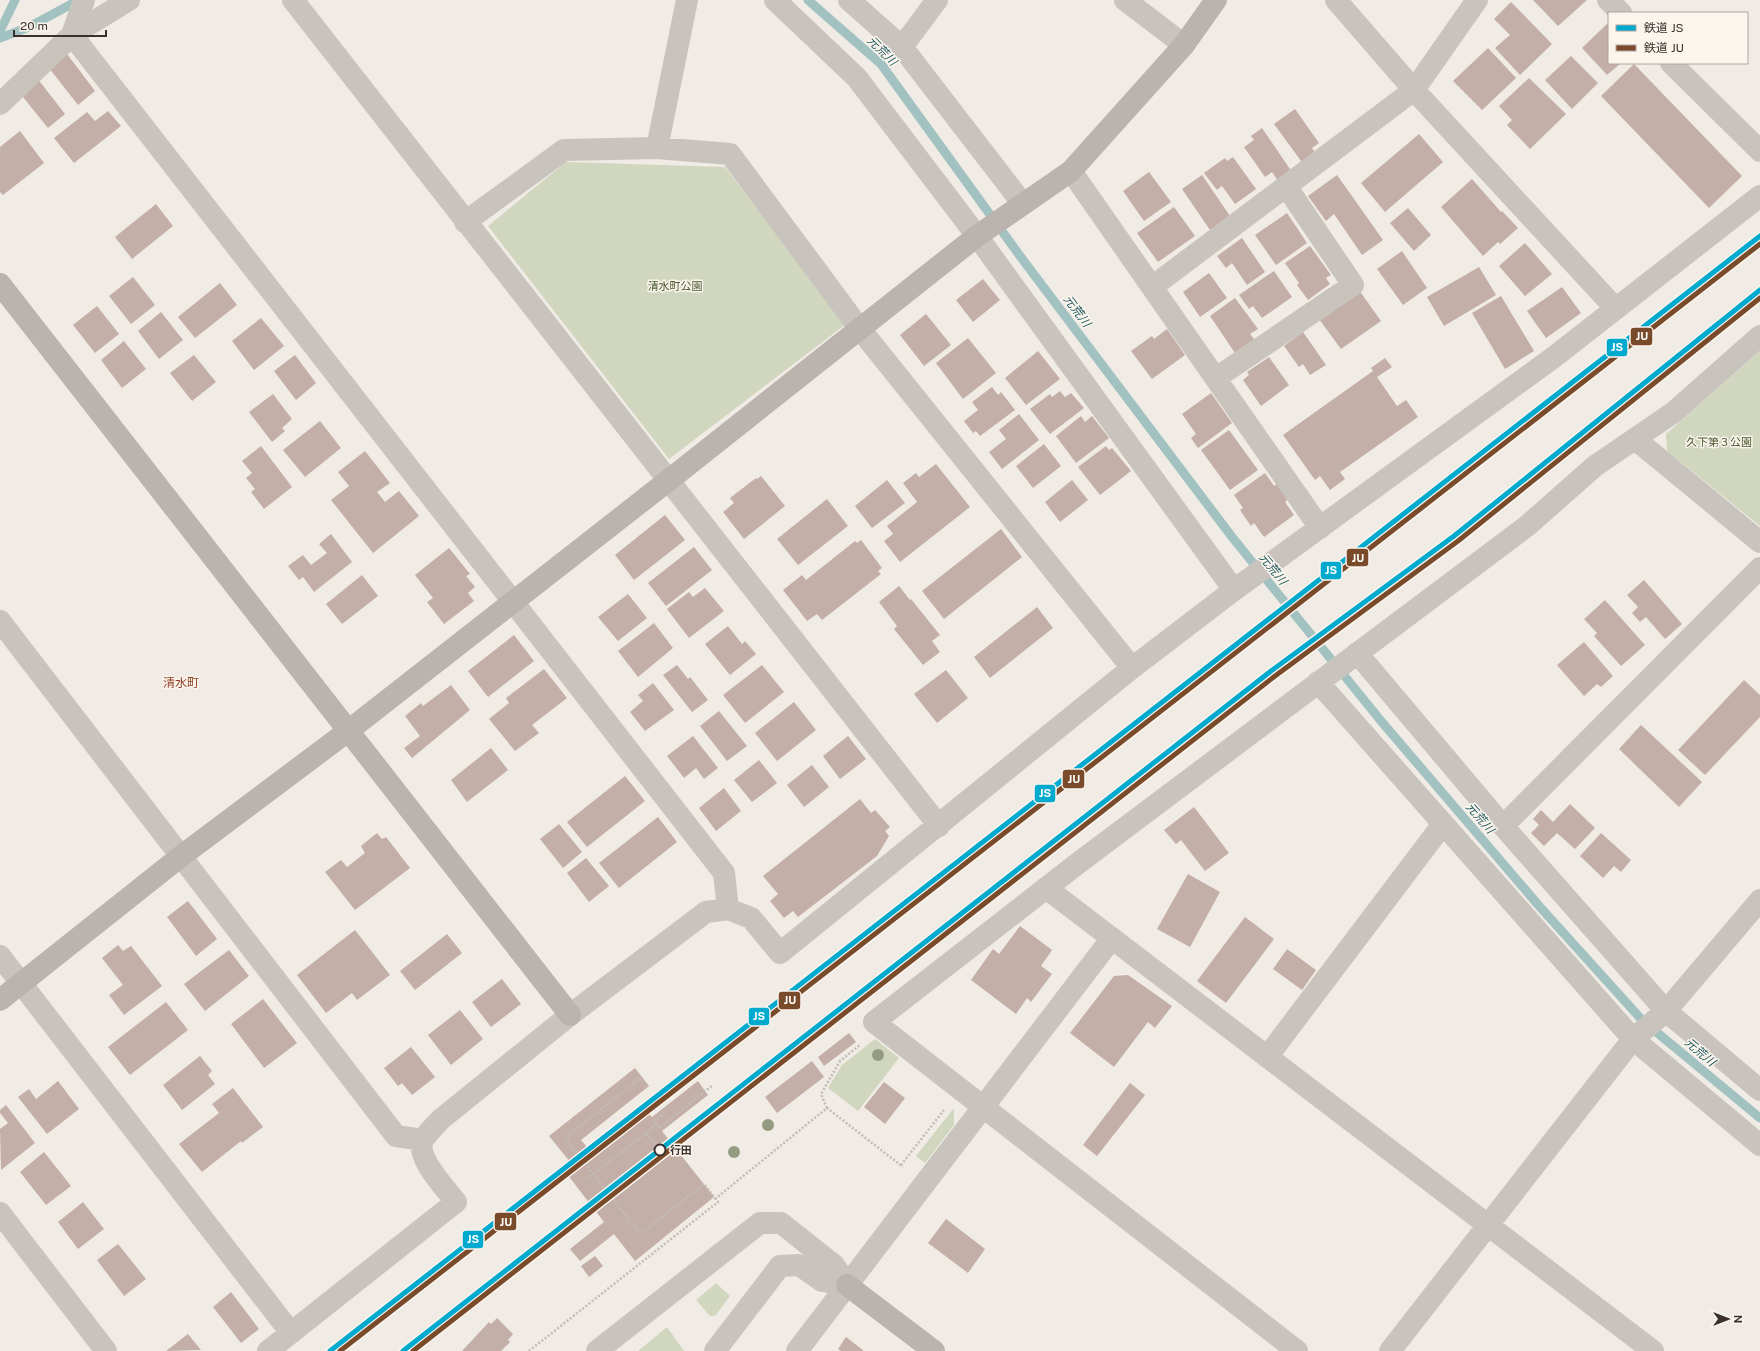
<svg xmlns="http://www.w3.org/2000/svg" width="1760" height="1351" font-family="'Public Sans','Noto Sans JP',sans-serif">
	<rect width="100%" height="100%" fill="#f0ebe5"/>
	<path fill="#d1d6bf" d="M566,162L725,167L846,324L669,459L488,226Z
		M1760,351V526L1667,451L1666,434Z
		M875,1039L899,1058L858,1111L828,1088L842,1065Z
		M954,1108V1125L925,1163L916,1156Z
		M716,1283L730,1296L715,1316H710L696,1300Z
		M667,1327L684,1351H638Z"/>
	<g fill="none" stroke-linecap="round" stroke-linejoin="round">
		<path stroke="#a1c2c1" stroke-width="9" d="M808,0L881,64L1020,256L1232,537L1381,721L1540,907L1642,1020L1760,1118
			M0,31L15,0
			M0,38L29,27L79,0"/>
	</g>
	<path fill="#c3afa7" d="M1533,0H1587L1558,26Z
		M1511,2L1552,44L1520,75L1495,48L1510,35L1494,19Z
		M1609,22V63H1621L1607,75L1582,48Z
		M1488,48L1516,78L1482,110L1453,81Z
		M67,54L95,91L78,105L49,68Z
		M1571,56L1598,83L1572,109L1545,80Z
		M1634,64L1742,176L1709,208L1601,96Z
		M37,78L65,114L48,128L19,92Z
		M1529,78L1566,114L1530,149L1507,125L1512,120L1499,106Z
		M1295,109L1319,143L1312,148L1317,156L1304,165L1274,124Z
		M108,111L121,126L74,163L54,138L87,112L95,121Z
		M1262,128L1292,172L1278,181L1272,172L1265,177L1244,147L1254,140L1251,136Z
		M20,131L44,163L3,195L0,192V147Z
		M1419,134L1443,162L1385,212L1361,183Z
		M1233,157L1256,189L1235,204L1222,186L1217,190L1204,173L1225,158L1227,161Z
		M1149,172L1171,202L1144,221L1123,191Z
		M1202,175L1230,216L1210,230L1182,189Z
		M1337,175L1383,240L1362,255L1334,214L1326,221L1308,196Z
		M1472,179L1501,212L1502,211L1518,228L1500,244L1498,242L1483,256L1441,207Z
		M156,204L173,226L132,259L115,237Z
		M1174,207L1195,236L1158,262L1137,233Z
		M1408,208L1431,235L1414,251L1390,223Z
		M1287,213L1307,243L1276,265L1255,235Z
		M1242,238L1265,272L1247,285L1232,263L1226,268L1217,256Z
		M1525,243L1552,274L1525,296L1499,266Z
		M1310,246L1331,275L1326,278L1330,284L1308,300L1297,285L1299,283L1285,263Z
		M1402,251L1427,288L1403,305L1377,269Z
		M1479,267L1496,295L1444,326L1427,297Z
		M1274,271L1292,297L1262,318L1253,306L1249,309L1239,295Z
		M1209,273L1227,298L1200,317L1183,292Z
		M133,277L155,305L131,324L109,296Z
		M983,279L1000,300L973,322L956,300Z
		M220,283L237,305L195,338L178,317Z
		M1562,287L1581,313L1546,338L1527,311Z
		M1359,290L1381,321L1341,349L1319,319Z
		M1501,296L1534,351L1505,369L1472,313Z
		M1235,298L1258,329L1250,334L1254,339L1235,353L1210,316Z
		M97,306L119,334L95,353L73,325Z
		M161,312L183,340L159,359L138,331Z
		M926,314L951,345L924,366L900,335Z
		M261,318L284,346L254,370L232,341Z
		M1167,329L1185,355L1152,379L1131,351L1152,336L1154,339Z
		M1303,332L1326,365L1310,375L1303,364L1299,367L1284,346Z
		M968,338L996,373L963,399L936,363Z
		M124,341L146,369L122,388L101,360Z
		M1038,351L1060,379L1026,405L1005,378Z
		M194,355L216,382L192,401L170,373Z
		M295,355L316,383L296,400L274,371Z
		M1269,357L1289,385L1261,406L1243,380L1249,375L1247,372Z
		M1385,358L1392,367L1377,377L1397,406L1406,400L1418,417L1340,472L1345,479L1330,490L1320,476L1315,480L1283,435L1373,371L1371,368Z
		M992,387L998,395L1001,392L1015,410L980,436L976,431L973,433L964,421L978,410L972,402Z
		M1060,391L1065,397L1071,393L1084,408L1050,434L1030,409L1050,394L1052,397Z
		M1211,393L1232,423L1198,448L1191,438L1196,434L1182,414Z
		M273,394L292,419L282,428L285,431L272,442L249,412Z
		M1019,414L1039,440L1002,469L989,452L1006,439L999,430Z
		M1081,416L1085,422L1092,416L1109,438L1076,463L1056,436Z
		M320,421L341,448L305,477L283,450Z
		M1229,430L1258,470L1230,490L1201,450Z
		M1044,444L1061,466L1033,488L1016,466Z
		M261,446L292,487L264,509L251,492L255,489L246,478L252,473L242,461Z
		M1106,446L1109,450L1112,448L1131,471L1100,495L1078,467Z
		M365,451L390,483L377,492L385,502L399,491L419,516L373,553L331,500L349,486L338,472Z
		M936,464L970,507L900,562L884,541L893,534L887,526L917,502L903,483L916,473L919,477Z
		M1265,473L1274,486L1277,484L1288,499L1285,502L1294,515L1264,537L1254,523L1251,526L1240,510L1243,508L1234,495Z
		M761,476L785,506L744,539L723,512L734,503L730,498L756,478L757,479Z
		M887,480L905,503L872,528L855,506Z
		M1072,480L1088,500L1060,522L1045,502Z
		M827,499L848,526L798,565L777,539Z
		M665,515L685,540L634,580L615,555Z
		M1001,529L1022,557L944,619L922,591Z
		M331,534L352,562L314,592L303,577L299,580L288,566L303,555L311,565L327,553L319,544Z
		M861,540L882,568L878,571L881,574L822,620L817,614L807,621L783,590L802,575L806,580L855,541L857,543Z
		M694,547L712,570L666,606L648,583Z
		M449,548L470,574L466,576L475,587L468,593L474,601L444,624L427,602L433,598L415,575Z
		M362,575L378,596L342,624L326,604Z
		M1644,580L1682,624L1665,639L1646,617L1640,622L1632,613L1638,607L1627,595Z
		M899,586L910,600L911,599L940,635L932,641L940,652L923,665L894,629L897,626L879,602Z
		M705,588L724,611L689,638L667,609L689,592L693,597Z
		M628,594L647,618L618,641L598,617Z
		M1605,600L1645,645L1621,666L1594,636L1597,633L1584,619Z
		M1037,607L1053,628L990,678L974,657Z
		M654,623L673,648L638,677L618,651Z
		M728,626L742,644L745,641L756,654L730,675L705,644Z
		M514,635L534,661L488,697L468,671Z
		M1584,642L1613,676L1601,687L1597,684L1584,696L1557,665Z
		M677,665L688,679L690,677L708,700L692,712L663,675Z
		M762,665L784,692L745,723L723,695Z
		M544,669L567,698L532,725L539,733L515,751L489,719L509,703L506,698Z
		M946,670L968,698L937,723L914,694Z
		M1744,680L1760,695V717L1705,775L1678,750Z
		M653,683L674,710L645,731L630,712L643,701L638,695Z
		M451,685L470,710L412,758L404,748L420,736L405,716L421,703L423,706Z
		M794,702L816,730L777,761L755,733Z
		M719,711L747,746L727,761L700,726Z
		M1641,725L1702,782L1679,807L1619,749Z
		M693,736L718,768L704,779L696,768L684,778L667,756Z
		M848,736L866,759L840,779L823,756Z
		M491,748L508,770L467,802L451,780Z
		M759,760L777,783L752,802L734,780Z
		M812,765L829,787L804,807L787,785Z
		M625,776L645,801L587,847L567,822Z
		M724,788L741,811L716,831L699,808Z
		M860,799L871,813L875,810L890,827L885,831L889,836L877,856L798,917L793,911L784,918L770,901L778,894L763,876Z
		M1570,804L1595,828L1575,849L1557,833L1544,846L1531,833L1539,825L1533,819L1541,810L1553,822Z
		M1194,807L1229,853L1205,871L1181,840L1176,844L1164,830Z
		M658,817L677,842L619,888L599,863Z
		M559,824L582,852L563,868L540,839Z
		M377,833L382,839L386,837L410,868L355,910L325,872L341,860L347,867L365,853L361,846Z
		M1601,833L1631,860L1621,872L1614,866L1603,878L1580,856Z
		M586,858L609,886L589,902L567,873Z
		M1188,874L1220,892L1190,947L1157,929Z
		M188,901L217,939L196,956L167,917Z
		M1245,917L1274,939L1226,1003L1197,981Z
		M1020,926L1052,950L1041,966L1052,974L1031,1002L1027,998L1016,1014L971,980L993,949L999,954Z
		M355,930L390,975L357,1000L352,993L326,1013L297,975Z
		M447,934L462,953L415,990L400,971Z
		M118,945L123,951L131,946L162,986L124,1015L109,995L123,985L102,958Z
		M1287,949L1316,970L1302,990L1273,969Z
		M229,950L249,976L205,1011L184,984Z
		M1128,975L1172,1006L1155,1028L1148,1022L1114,1067L1070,1033L1114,976Z
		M502,979L521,1004L491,1027L472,1002Z
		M263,999L297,1043L264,1068L231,1024Z
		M166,1002L188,1030L130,1075L108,1047Z
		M460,1010L483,1039L451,1065L428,1035Z
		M849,1033L856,1042L824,1066L818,1057Z
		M411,1047L435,1077L412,1095L402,1083L398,1086L384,1068Z
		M200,1056L212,1071L208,1075L215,1084L182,1110L163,1085Z
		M812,1061L824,1077L777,1113L765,1097Z
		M635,1068L649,1086L581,1140L593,1154L647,1112L652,1117L698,1081L708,1095L662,1131L714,1197L635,1261L614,1234L580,1261L570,1249L604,1222L567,1174L575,1168L549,1136Z
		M58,1081L79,1109L47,1134L18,1097L29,1089L36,1099Z
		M884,1082L905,1098L885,1124L864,1107Z
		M1130,1083L1145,1095L1097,1156L1083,1145Z
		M233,1088L263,1127L242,1143L241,1141L202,1172L179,1144L219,1113L212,1104Z
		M6,1105L35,1143L1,1170L0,1129L8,1123L0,1113V1110Z
		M44,1152L71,1186L46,1205L20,1172Z
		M83,1202L104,1229L78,1249L58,1222Z
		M946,1219L985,1249L968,1273L928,1243Z
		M118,1244L146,1279L124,1296L97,1260Z
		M595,1256L603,1266L589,1277L581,1266Z
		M231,1292L259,1329L241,1343L213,1307Z
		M497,1318L513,1334L508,1340L510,1342L501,1351H462L489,1322L491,1324Z
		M188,1334L201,1350L166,1351Z
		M846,1337L864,1351H841L838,1349Z"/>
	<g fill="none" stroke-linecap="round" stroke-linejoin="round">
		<path stroke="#c2bbb6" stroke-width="2.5" stroke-dasharray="2 2" stroke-linecap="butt" d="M827,1108L821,1094L840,1061L860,1045
			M657,1124L654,1121L664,1114
			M646,1133L657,1124L659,1128L713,1085
			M901,1165L944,1110
			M587,1179L646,1133L660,1150L607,1191
			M715,1199L827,1108L903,1167
			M529,1351L718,1202L704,1184L640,1234L565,1138L642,1077"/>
		<path stroke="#c9c3be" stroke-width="22" d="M84,0L72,35L724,873L728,909
			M293,0L939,826
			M849,0L902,47L1023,204
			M1125,0L1184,45
			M1336,0L1414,90L1616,309
			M1608,0L1621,13
			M902,47L937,0
			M1671,63L1760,151
			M0,104L72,35L129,0
			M657,148L687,0
			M1071,171L1320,528
			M465,222L564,150L657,148L730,154L860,329L1132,668
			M1152,287L1414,90L1477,0
			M1216,378L1353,285L1286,186
			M1635,439L1760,542
			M1234,590L1554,357L1760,196
			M0,621L396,1136L423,1140
			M1357,653L1503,826L1666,1011L1760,1090
			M1318,682L1633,1039L1760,1145
			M1503,826L1760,568
			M1046,888L1653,1351
			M0,956L291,1333
			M1267,1057L1443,824
			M0,1213L106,1351
			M268,1351L456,1202C446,1189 415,1157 423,1140C427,1133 435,1126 440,1120L570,1015L706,912L728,909L751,918L780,953L1132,668L1234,590L977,236L857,78L775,0
			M597,1351L760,1223H781L834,1265L847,1285
			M715,1351L780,1266L799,1265L822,1281L847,1285
			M797,1351L1112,938
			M1297,1351L874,1022L1077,864L1527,526L1595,466L1674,412L1760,336
			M1390,1351L1633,1039L1666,1011L1760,900"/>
		<path stroke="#bab3ae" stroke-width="22" d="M0,284L570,1015
			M0,1000L180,857L348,731L669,480L977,236L1071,171L1184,45L1216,0
			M847,1285L934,1351"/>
		<g stroke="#fbf5ee" stroke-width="8">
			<path id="rail-1" d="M330,1351L1760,236
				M403,1351L1271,671L1454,536L1760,290"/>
		</g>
		<g stroke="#fbf5ee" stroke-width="8">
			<path id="rail-2" d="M340,1351L1760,244
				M413,1351L1275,676L1458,541L1760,298"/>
		</g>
		<use href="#rail-1" stroke="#00a9ce" stroke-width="5"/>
		<use href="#rail-2" stroke="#7a4b2a" stroke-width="5"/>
	</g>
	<g fill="#959b80">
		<circle cx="878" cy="1055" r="6"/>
		<circle cx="768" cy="1125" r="6"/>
		<circle cx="734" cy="1152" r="6"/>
	</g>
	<circle fill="#fbf5ee" stroke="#3b302b" stroke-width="2" cx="660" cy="1150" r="5.5"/>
	<g text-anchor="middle" stroke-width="3" stroke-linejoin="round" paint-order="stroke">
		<g font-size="11" fill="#4a5a2e" stroke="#fbf5ee">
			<text x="675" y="290">清水町公園</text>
			<text x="1719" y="446">久下第３公園</text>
		</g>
		<g font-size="11" font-weight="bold" fill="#3b302b" stroke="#fbf5ee" text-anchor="start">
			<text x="670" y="1154">行田</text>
		</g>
		<g font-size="12" font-style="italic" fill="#1f5a5e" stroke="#fbf5ee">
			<text transform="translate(882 51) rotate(45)" y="4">元荒川</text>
			<text transform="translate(1077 311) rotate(53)" y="4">元荒川</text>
			<text transform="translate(1273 569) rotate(51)" y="4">元荒川</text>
			<text transform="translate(1480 818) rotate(49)" y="4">元荒川</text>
			<text transform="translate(1700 1052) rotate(40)" y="4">元荒川</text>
		</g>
		<g font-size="12" fill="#8c3b22" stroke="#fbf5ee">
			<text x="181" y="687">清水町</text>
		</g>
	</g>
	<g stroke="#fbf5ee" stroke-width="1.5">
		<rect x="1630" y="327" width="23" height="19" rx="4" fill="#7a4b2a"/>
		<rect x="1606" y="338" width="22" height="19" rx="4" fill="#00a9ce"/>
		<rect x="1346" y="548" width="23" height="19" rx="4" fill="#7a4b2a"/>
		<rect x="1320" y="561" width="22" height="19" rx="4" fill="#00a9ce"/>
		<rect x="1062" y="769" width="23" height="20" rx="4" fill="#7a4b2a"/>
		<rect x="1034" y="784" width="22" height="19" rx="4" fill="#00a9ce"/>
		<rect x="778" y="991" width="23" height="19" rx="4" fill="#7a4b2a"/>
		<rect x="748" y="1007" width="22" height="19" rx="4" fill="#00a9ce"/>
		<rect x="494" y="1212" width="23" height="19" rx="4" fill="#7a4b2a"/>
		<rect x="462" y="1230" width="22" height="19" rx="4" fill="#00a9ce"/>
	</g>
	<g font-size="11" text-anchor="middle" font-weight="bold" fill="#fff">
		<text x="1642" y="340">JU</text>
		<text x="1617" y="351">JS</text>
		<text x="1358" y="562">JU</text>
		<text x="1331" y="574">JS</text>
		<text x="1074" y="783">JU</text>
		<text x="1045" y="797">JS</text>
		<text x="790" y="1004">JU</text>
		<text x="759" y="1020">JS</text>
		<text x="506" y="1226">JU</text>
		<text x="473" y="1243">JS</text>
	</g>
	<rect x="1608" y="12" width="140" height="52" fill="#fbf5ee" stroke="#aea6a0"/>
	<rect x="1616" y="25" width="20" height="6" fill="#00a9ce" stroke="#aea6a0"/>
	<text x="1644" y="32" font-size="12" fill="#3b302b">鉄道 JS</text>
	<rect x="1616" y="45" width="20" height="6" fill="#7a4b2a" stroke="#aea6a0"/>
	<text x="1644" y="52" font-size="12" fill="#3b302b">鉄道 JU</text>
	<g transform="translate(1728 1319) rotate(90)" stroke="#fbf5ee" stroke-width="3" paint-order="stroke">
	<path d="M0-3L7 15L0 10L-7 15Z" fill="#3b302b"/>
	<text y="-6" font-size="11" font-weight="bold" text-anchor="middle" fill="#3b302b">N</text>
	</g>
	<path d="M14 30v6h92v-6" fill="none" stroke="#3b302b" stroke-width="2"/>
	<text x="20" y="30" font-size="12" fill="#3b302b" stroke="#fbf5ee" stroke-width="3" paint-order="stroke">20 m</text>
</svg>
